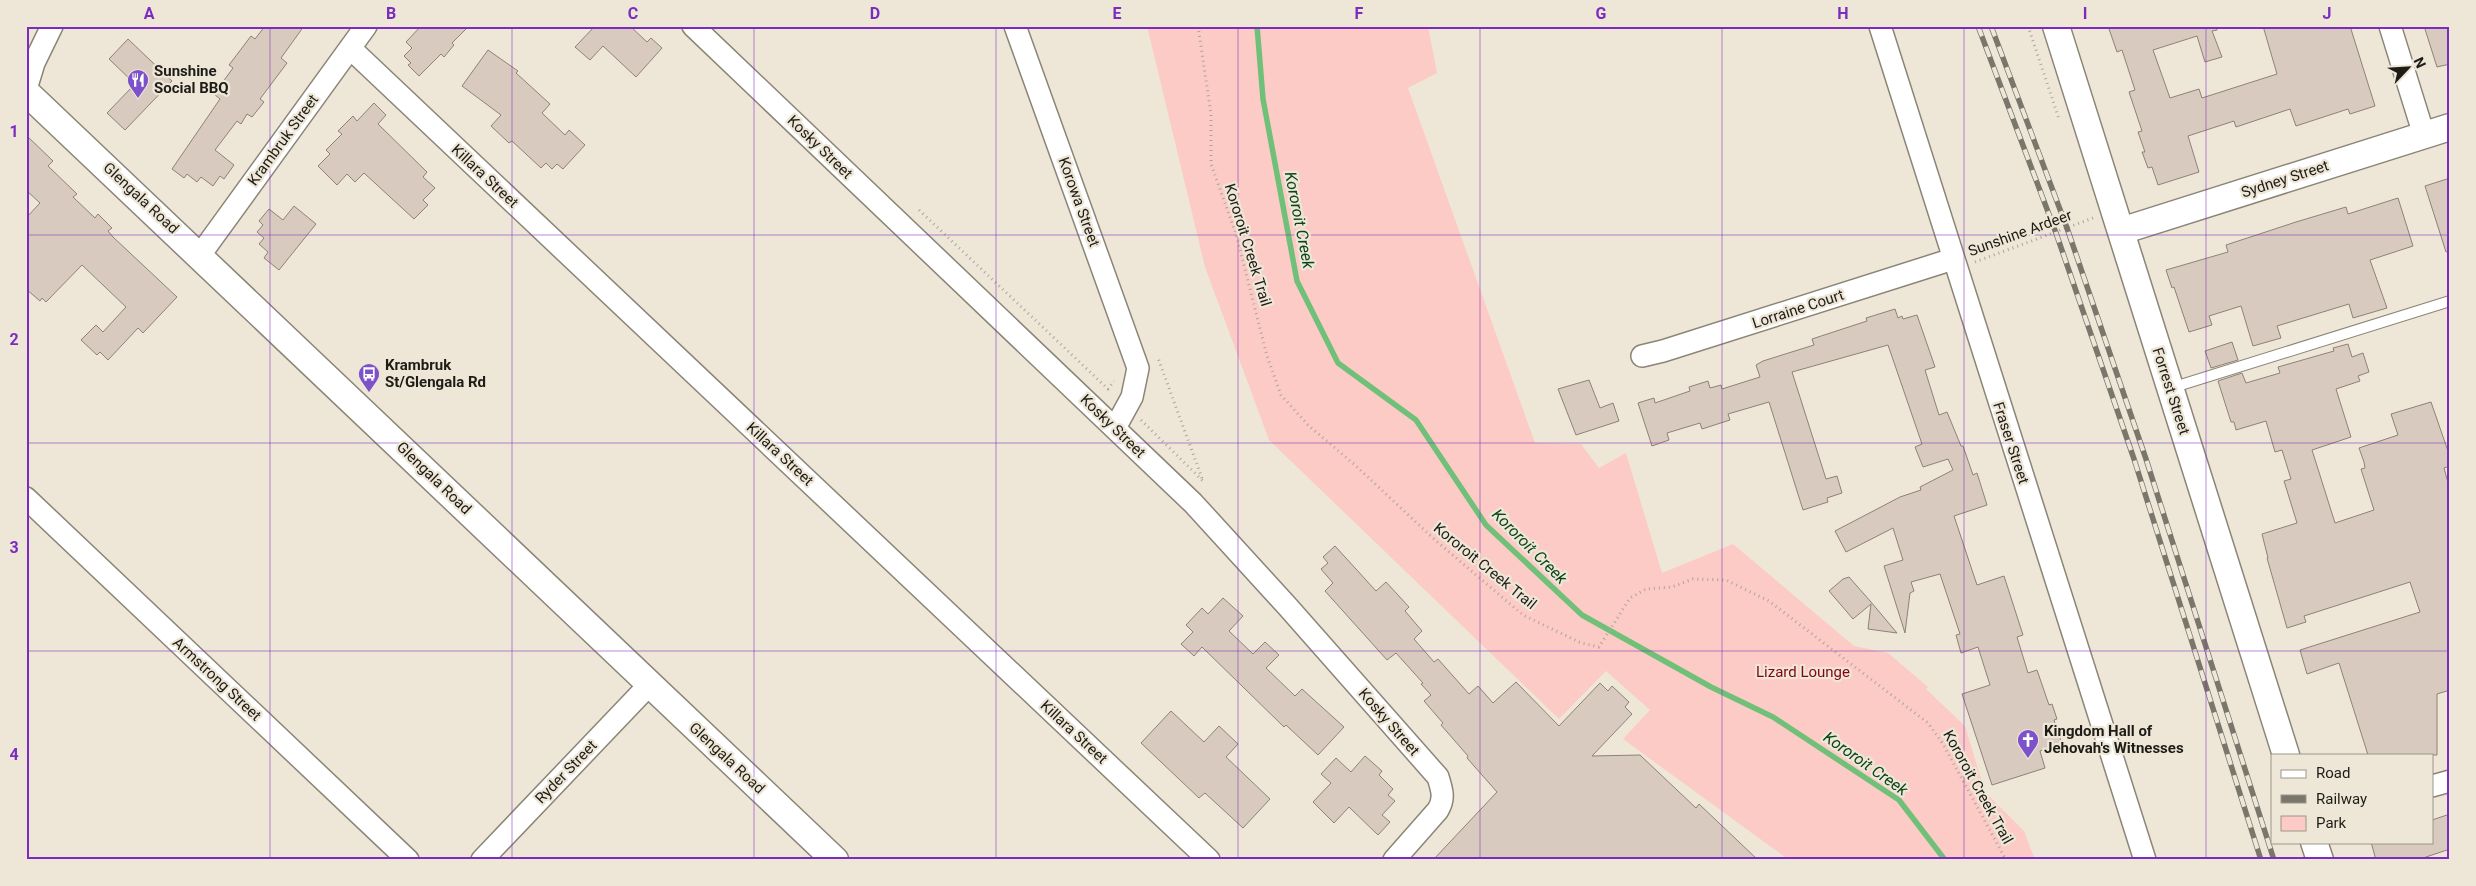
<svg xmlns="http://www.w3.org/2000/svg" width="2476" height="886" font-family="Roboto,sans-serif">
	<rect width="100%" height="100%" fill="#eee7d8"/>
	<path fill="#fccbc5" d="M1147,26H1428L1437,73L1408,88L1535,443L1581,444L1599,468L1626,453L1662,573L1733,544L1854,646L1888,653L1928,687L1926,689L1965,726L1985,792L2024,831L2035,860H1789L1623,739L1650,710L1606,671L1559,719L1269,440L1205,267Z"/>
	<g fill="none" stroke-linecap="round" stroke-linejoin="round">
		<path stroke="#70c079" stroke-width="5.5" d="M1257,26L1263,99L1297,281L1338,363L1416,420L1486,525L1582,615L1711,687L1773,717L1899,800L1945,860"/>
	</g>
	<path fill="#d9cabf" stroke="#8f8178" d="M265,26H304L281,58L287,63L260,99L264,102L252,117L247,114L241,124L237,121L215,150L234,165L224,179L220,176L213,186L201,177L197,182L187,174L184,178L172,169L220,99L214,94L233,68L229,65L251,36L255,39Z
		M421,26H469L452,43L454,45L444,57L441,54L419,76L408,65L411,63L404,56L412,48L406,42Z
		M595,26H630L647,42L651,38L662,48L636,77L603,46L590,60L575,47Z
		M2108,26H2216L2217,30L2212,31L2222,57L2205,62L2197,36L2153,50L2170,98L2199,89L2202,98L2277,74L2263,26H2350L2375,106L2350,114L2348,109L2296,126L2290,109L2236,127L2234,121L2188,136L2199,172L2158,185L2152,167L2148,168L2142,152H2145L2138,132L2142,131L2129,92L2135,90L2122,50L2117,52Z
		M2424,26H2450V64L2437,67Z
		M128,39L172,81L125,130L107,113L135,84L109,59Z
		M488,50L518,71L516,73L550,104L542,113L565,135L569,130L585,145L563,169L557,164L552,169L546,163L541,168L512,141L509,143L491,126L501,115L462,86Z
		M374,103L386,115L378,124L427,172L423,177L435,188L423,200L428,205L414,219L364,173L355,182L347,174L337,185L318,166L330,154L326,150L342,134L338,131L353,116L357,121Z
		M26,135L53,161L48,166L77,194L73,197L95,218L98,214L112,228L108,231L113,237L177,297L143,333L138,328L108,360L100,352L97,355L81,340L96,325L103,332L126,307L82,265L46,302L42,298L40,301L26,289V218L40,203L26,190Z
		M2450,178V251L2446,252L2425,186Z
		M2398,198L2413,246L2370,260L2387,308L2353,318L2349,304L2277,326L2281,338L2253,346L2241,306L2209,316L2212,325L2189,332L2174,287L2172,288L2166,270L2228,252L2226,245L2296,222L2346,207L2348,214Z
		M294,206L316,224L279,270L264,258L268,252L259,244L264,238L257,232L263,225L259,221L269,209L283,220Z
		M1895,309L1898,318L1902,316L1903,319L1917,315L1935,367L1925,370L1939,415L1947,412L1961,446H1963L1973,475L1977,473L1987,505L1954,516L1977,585L2004,576L2023,635L2017,637L2028,673L2037,670L2049,705L2052,704L2057,719L2054,720L2062,744L2040,751L2045,768L1992,785L1962,694L1990,685L1978,647L1961,653L1956,635L1960,634L1940,574L1911,582L1914,591L1910,593L1905,633L1884,566L1903,560L1893,528L1846,552L1835,531L1900,497L1921,490L1920,487L1953,470L1948,459L1923,467L1915,447L1922,444L1888,345L1792,372L1826,479L1837,476L1842,493L1827,498L1828,502L1803,510L1769,402L1728,414L1730,420L1702,429L1700,423L1667,433L1669,440L1652,446L1638,403L1654,398L1655,403L1690,391L1689,387L1708,381L1710,388L1721,385L1722,389L1760,377L1756,365L1763,361L1814,345L1812,339L1867,321L1866,318Z
		M2232,342L2238,360L2211,368L2205,351Z
		M2348,344L2352,357L2363,353L2369,372L2358,376L2360,381L2336,389L2351,437L2312,450L2335,523L2374,510L2361,469L2365,468L2364,462L2359,448L2398,435L2391,414L2431,402L2450,457V466L2444,468L2450,490V690L2437,694V755H2368L2339,663L2307,674L2300,650L2420,612L2410,582L2304,616L2306,622L2287,628L2267,558H2268L2262,534L2297,523L2284,481L2291,479L2282,450L2275,452L2266,421L2236,430L2234,422H2231L2218,381L2242,373L2246,383L2280,373L2278,367L2334,351L2333,348Z
		M1589,380L1600,408L1613,403L1619,421L1576,435L1558,389Z
		M1335,546L1376,591L1386,582L1409,607L1405,611L1422,631L1414,639L1434,662L1438,659L1469,694L1478,686L1493,703L1516,682L1559,726L1600,683L1608,691L1612,686L1629,702L1625,707L1632,714L1592,756L1640,755L1696,808L1699,804L1758,860H1433L1497,792L1467,758L1468,756L1441,725L1443,723L1424,701L1431,695L1421,684L1423,683L1396,653L1387,660L1325,591L1333,583L1321,569L1328,563L1323,557Z
		M1849,577L1871,602L1897,633L1868,629L1871,604L1853,619L1829,591L1843,579Z
		M1223,598L1243,616L1229,631L1253,654L1265,642L1279,655L1266,668L1295,696L1302,689L1344,727L1318,755L1286,725L1284,727L1202,647L1194,656L1181,644L1193,632L1186,625L1202,608L1208,614Z
		M1171,711L1204,742L1219,726L1238,744L1226,757L1270,799L1243,828L1205,793L1199,798L1141,743Z
		M1365,756L1382,771L1379,775L1393,789L1388,795L1395,801L1382,815L1390,822L1378,835L1349,807L1334,823L1313,802L1331,783L1321,774L1336,758L1351,772Z
		M2450,814V849L2417,860H2376L2371,842H2432V820Z"/>
	<g fill="none" stroke-linecap="round" stroke-linejoin="round">
		<g stroke="#8b8577" stroke-width="12">
			<path id="service" d="M2171,388L2450,301"/>
		</g>
		<g stroke="#8b8577" stroke-width="24">
			<path id="minor" d="M693,26L1193,503L1288,607L1438,777C1442,790 1445,798 1438,810L1394,860
				M1015,26L1138,368L1132,397L1115,428
				M1880,26L2145,860
				M2390,26L2424,135
				M350,48L1209,860
				M27,86L34,63L52,26
				M200,255L366,26
				M1642,356L1663,351L1953,259
				M26,498L408,860
				M2432,786L2450,781
				M482,860L649,685"/>
		</g>
		<g stroke="#8b8577" stroke-width="29">
			<path id="tertiary" d="M2056,26L2286,755
				M26,92L835,860
				M2121,231L2450,127
				M2314,842L2320,860"/>
		</g>
		<path stroke="#aca69a" stroke-width="3" stroke-dasharray="1 4" stroke-linecap="butt" d="M1198,26L1211,114V164L1236,234L1267,356L1281,395L1308,425L1355,465L1434,539L1523,615L1581,643L1599,647L1630,598L1646,589L1672,587L1693,579L1726,580L1769,601L1928,723L1943,744L2006,860
			M2028,26L2059,119
			M919,210L1108,389L1114,381
			M1975,262L2093,218
			M1141,420L1203,481L1158,358"/>
		<use href="#service" stroke="#fff" stroke-width="10"/>
		<use href="#minor" stroke="#fff" stroke-width="21"/>
		<use href="#tertiary" stroke="#fff" stroke-width="26"/>
		<g stroke="#7b766c" stroke-width="5.5">
			<path id="rail" d="M1978,26L2056,233L2134,459L2261,860
				M1991,26L2067,228L2146,459L2274,860"/>
		</g>
		<use href="#rail" stroke="#eee7d8" stroke-width="4" stroke-dasharray="11" stroke-linecap="butt"/>
	</g>
	<path fill="none" stroke="#7b2cbf" stroke-width="1" stroke-opacity="0.55" d="M270,26V860M512,26V860M754,26V860M996,26V860M1238,26V860M1480,26V860M1722,26V860M1964,26V860M2206,26V860M26,235H2450M26,443H2450M26,651H2450"/>
	<defs>
		<g id="restaurant-pin" transform="scale(1.125)"><path d="M0 17L-7.5 6A9.5 9.5 0 1 1 7.5 6Z" fill="#7c51ca" stroke="#eee7d8"/><path d="M-5-6h1v4h1v-4h1v4h1v-4h1v5L-1.5 .5V6h-2V.5L-5-1ZM5-6V6H3V1.5H1.5Q1.5-4 5-6Z" fill="#fff"/></g>
		<g id="bus-pin" transform="scale(1.125)"><path d="M0 17L-7.5 6A9.5 9.5 0 1 1 7.5 6Z" fill="#7c51ca" stroke="#eee7d8"/><path d="M-5-6H5V4H4V6H2V4H-2V6H-4V4H-5ZM-3.5-4V0h7V-4ZM-3.5 1.2v1.5H-2V1.2ZM2 1.2v1.5H3.5V1.2Z" fill="#fff"/></g>
		<g id="church-pin" transform="scale(1.125)"><path d="M0 17L-7.5 6A9.5 9.5 0 1 1 7.5 6Z" fill="#7c51ca" stroke="#eee7d8"/><path d="M-1.2-6h2.4v3.5h3.3v2.4h-3.3V6h-2.4V-.1h-3.3v-2.4h3.3Z" fill="#fff"/></g>
	</defs>
	<g fill-rule="evenodd">
		<use href="#restaurant-pin" x="138" y="80"/>
		<use href="#bus-pin" x="369" y="374"/>
		<use href="#church-pin" x="2028" y="740"/>
	</g>
	<g text-anchor="middle" stroke-width="4.5" stroke-linejoin="round" paint-order="stroke">
		<g font-size="15" font-weight="bold" fill="#1e1c16" stroke="#eee7d8" text-anchor="start">
			<text x="154" y="76">Sunshine<tspan x="154" dy="17">Social BBQ</tspan></text>
			<text x="385" y="370">Krambruk<tspan x="385" dy="17">St/Glengala Rd</tspan></text>
			<text x="2044" y="736">Kingdom Hall of<tspan x="2044" dy="17">Jehovah's Witnesses</tspan></text>
		</g>
		<g font-size="15" fill="#1e1c16" stroke="#eee7d8">
			<text transform="translate(283 140) rotate(-54)" y="5">Krambruk Street</text>
			<text transform="translate(820 147) rotate(44)" y="5">Kosky Street</text>
			<text transform="translate(485 176) rotate(43)" y="5">Killara Street</text>
			<text transform="translate(2285 179) rotate(-18)" y="5">Sydney Street</text>
			<text transform="translate(141 198) rotate(43)" y="5">Glengala Road</text>
			<text transform="translate(1079 202) rotate(70)" y="5">Korowa Street</text>
			<text transform="translate(2020 233) rotate(-20)" y="5">Sunshine Ardeer</text>
			<text transform="translate(1248 245) rotate(73)" y="5">Kororoit Creek Trail</text>
			<text transform="translate(1798 309) rotate(-18)" y="5">Lorraine Court</text>
			<text transform="translate(2171 391) rotate(72)" y="5">Forrest Street</text>
			<text transform="translate(1113 426) rotate(44)" y="5">Kosky Street</text>
			<text transform="translate(2011 443) rotate(72)" y="5">Fraser Street</text>
			<text transform="translate(780 454) rotate(43)" y="5">Killara Street</text>
			<text transform="translate(434 478) rotate(44)" y="5">Glengala Road</text>
			<text transform="translate(1485 566) rotate(39)" y="5">Kororoit Creek Trail</text>
			<text transform="translate(217 679) rotate(43)" y="5">Armstrong Street</text>
			<text transform="translate(1389 722) rotate(49)" y="5">Kosky Street</text>
			<text transform="translate(1074 732) rotate(43)" y="5">Killara Street</text>
			<text transform="translate(727 758) rotate(43)" y="5">Glengala Road</text>
			<text transform="translate(566 772) rotate(-46)" y="5">Ryder Street</text>
			<text transform="translate(1978 787) rotate(61)" y="5">Kororoit Creek Trail</text>
		</g>
		<g font-size="15" fill="#87040e" stroke="#eee7d8">
			<text x="1803" y="677">Lizard Lounge</text>
		</g>
		<g font-size="16" font-style="italic" fill="#094417" stroke="#eee7d8">
			<text transform="translate(1300 220) rotate(79)" y="6">Kororoit Creek</text>
			<text transform="translate(1530 546) rotate(45)" y="6">Kororoit Creek</text>
			<text transform="translate(1866 763) rotate(35)" y="6">Kororoit Creek</text>
		</g>
	</g>
	<rect width="2476" height="886" fill="none" stroke="#eee7d8" stroke-width="55"/>
	<rect x="2271" y="754" width="162" height="90" fill="#eee7d8" stroke="#9b968a"/>
	<rect x="2281" y="770" width="25" height="8" fill="#ffffff" stroke="#9b968a"/>
	<text x="2316" y="778" font-size="15" fill="#1e1c16">Road</text>
	<rect x="2281" y="795" width="25" height="8" fill="#7b766c" stroke="#9b968a"/>
	<text x="2316" y="804" font-size="15" fill="#1e1c16">Railway</text>
	<rect x="2281" y="816" width="25" height="15" fill="#fccbc5" stroke="#9b968a"/>
	<text x="2316" y="828" font-size="15" fill="#1e1c16">Park</text>
	<g transform="translate(2408 68) rotate(65)" stroke="#eee7d8" stroke-width="4" paint-order="stroke">
	<path d="M0-4L9 19L0 12L-9 19Z" fill="#1e1c16"/>
	<text y="-8" font-size="14" font-weight="bold" text-anchor="middle" fill="#1e1c16">N</text>
	</g>
	<rect x="28" y="28" width="2420" height="830" fill="none" stroke="#7b2cbf" stroke-width="2"/>
	<g font-size="16" text-anchor="middle" font-weight="bold" fill="#7b2cbf">
		<text x="149" y="19">A</text>
		<text x="391" y="19">B</text>
		<text x="633" y="19">C</text>
		<text x="875" y="19">D</text>
		<text x="1117" y="19">E</text>
		<text x="1359" y="19">F</text>
		<text x="1601" y="19">G</text>
		<text x="1843" y="19">H</text>
		<text x="2085" y="19">I</text>
		<text x="2327" y="19">J</text>
		<text x="14" y="137">1</text>
		<text x="14" y="345">2</text>
		<text x="14" y="553">3</text>
		<text x="14" y="760">4</text>
	</g>
</svg>
